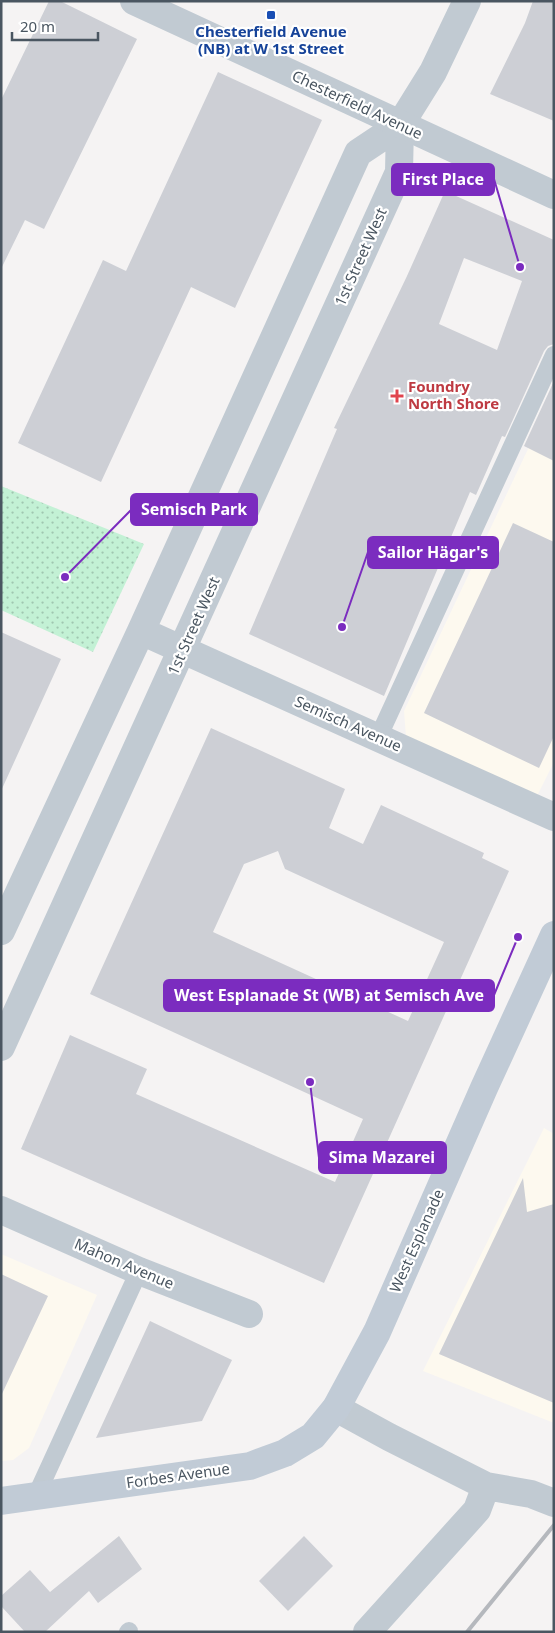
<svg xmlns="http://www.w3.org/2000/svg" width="555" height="1633" font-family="'Noto Sans',sans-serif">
	<defs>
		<pattern id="park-dots" width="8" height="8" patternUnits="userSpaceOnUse" patternTransform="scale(1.25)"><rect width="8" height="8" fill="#c3f1d5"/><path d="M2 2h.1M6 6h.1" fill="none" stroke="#a0c6b0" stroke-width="1.8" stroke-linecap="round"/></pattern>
	</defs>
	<rect width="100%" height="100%" fill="#f5f3f3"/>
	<path fill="#fdf9ef" d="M554,394V762L537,796L406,737L404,711Z
		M544,1128L554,1134V1423L423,1371Z
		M1,1254L97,1295L29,1448L13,1460L1,1461Z"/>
	<path fill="url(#park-dots)" d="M1,486L144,544L93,652L1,610Z"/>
	<path fill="#cdcfd5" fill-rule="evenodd" d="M49,1H60L137,39L44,229L25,220L1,269V100Z
		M533,1H554V121L490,94L525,23Z
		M218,72L322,120L235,308L191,287L101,482L18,443L103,260L126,271Z
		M445,191L554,240V344L548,346L544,351L505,437L502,436L476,495L470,492L384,696L249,634L337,429L334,428L407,276ZM464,258L522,281L497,350L439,324Z
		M554,381V461L524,446Z
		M513,523L554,542V736L539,768L424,713Z
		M1,632L61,659L1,791Z
		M211,728L345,789L329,828L363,844L381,805L484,853L482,858L509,871L324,1283L21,1149L70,1035L147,1069L136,1094L335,1182L363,1119L90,994ZM278,851L285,869L444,942L408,1021L213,932L244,864Z
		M523,1178L527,1212L554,1204V1403L439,1354Z
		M1,1274L48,1296L1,1396Z
		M150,1321L232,1360L202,1421L96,1438Z
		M119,1536L142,1569L98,1603L89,1591L45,1632H25L1,1606V1596L30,1570L50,1592Z
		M304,1536L333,1566L288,1611L259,1581Z"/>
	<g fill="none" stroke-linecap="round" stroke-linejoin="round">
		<path stroke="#c1cad2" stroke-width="18" d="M378,738L554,355
			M36,1496L139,1271
			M128,1632L129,1631"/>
		<path stroke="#c1cad2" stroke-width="28" d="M141,631L554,817
			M1,931L141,631L358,153L400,125L433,72L467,1
			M1,1047L399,172L400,125
			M1,1210L139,1271L249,1314
			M336,1408L389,1437L486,1486L531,1494L554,1503
			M367,1632L477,1510L486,1486"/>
		<path stroke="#c1cad2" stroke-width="28" d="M134,1L554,195"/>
		<path stroke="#c1cbd6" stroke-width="28" d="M1,1501L250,1466L285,1453L313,1436L336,1408L377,1332L484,1088L554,935"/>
		<path stroke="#b5b8bd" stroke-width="4" d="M467,1632L554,1525"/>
	</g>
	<rect fill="#1a4fb4" stroke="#fff" stroke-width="2" x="266" y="10" width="10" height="10" rx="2.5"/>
	<path fill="#e0444e" stroke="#fff" stroke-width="2" d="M394.5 388.5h5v5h5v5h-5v5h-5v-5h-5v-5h5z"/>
	<g text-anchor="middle" stroke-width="4.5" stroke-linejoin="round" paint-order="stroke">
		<g font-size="15" font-weight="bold" fill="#164399" stroke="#fff">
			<text x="271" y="37">Chesterfield Avenue<tspan x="271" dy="17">(NB) at W 1st Street</tspan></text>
		</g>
		<g font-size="15" fill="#4a5661" stroke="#fff">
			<text transform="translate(357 105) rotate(25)" y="5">Chesterfield Avenue</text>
			<text transform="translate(361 257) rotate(-66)" y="5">1st Street West</text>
			<text transform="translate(194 626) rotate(-66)" y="5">1st Street West</text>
			<text transform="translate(348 724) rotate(24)" y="5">Semisch Avenue</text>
			<text transform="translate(417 1241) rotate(-66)" y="5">West Esplanade</text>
			<text transform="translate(124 1264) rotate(23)" y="5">Mahon Avenue</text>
			<text transform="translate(178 1476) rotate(-8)" y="5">Forbes Avenue</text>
		</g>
		<g font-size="15" font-weight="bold" fill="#be3a42" stroke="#fff" text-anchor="start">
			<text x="408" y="392">Foundry<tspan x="408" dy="17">North Shore</tspan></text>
		</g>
	</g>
	<path fill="none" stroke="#7b2cbf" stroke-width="2" d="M520 267L494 179M65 577L131 510M342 627L368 552M518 937L494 995M310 1082L319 1158"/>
	<g fill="#7b2cbf" stroke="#fff" stroke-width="2">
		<circle cx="520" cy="267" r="5"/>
		<circle cx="65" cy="577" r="5"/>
		<circle cx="342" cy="627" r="5"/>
		<circle cx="518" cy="937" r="5"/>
		<circle cx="310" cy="1082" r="5"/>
	</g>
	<g fill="#7b2cbf" stroke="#7b2cbf" stroke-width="2">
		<rect x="392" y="164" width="102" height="31" rx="5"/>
		<rect x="131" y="494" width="126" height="31" rx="5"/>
		<rect x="368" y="537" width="130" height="31" rx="5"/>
		<rect x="164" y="980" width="330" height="31" rx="5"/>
		<rect x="319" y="1142" width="127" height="31" rx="5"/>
	</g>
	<g font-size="16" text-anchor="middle" font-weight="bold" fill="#fff">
		<text x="443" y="185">First Place</text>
		<text x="194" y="515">Semisch Park</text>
		<text x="433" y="558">Sailor Hägar's</text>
		<text x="329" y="1001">West Esplanade St (WB) at Semisch Ave</text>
		<text x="382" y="1163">Sima Mazarei</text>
	</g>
	<rect width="555" height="1633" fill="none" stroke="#4a5661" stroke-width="5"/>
	<path d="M12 32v8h86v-8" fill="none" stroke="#4a5661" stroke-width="2.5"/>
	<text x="20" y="32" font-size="15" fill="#4a5661" stroke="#ffffff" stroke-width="4" paint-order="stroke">20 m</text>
</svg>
